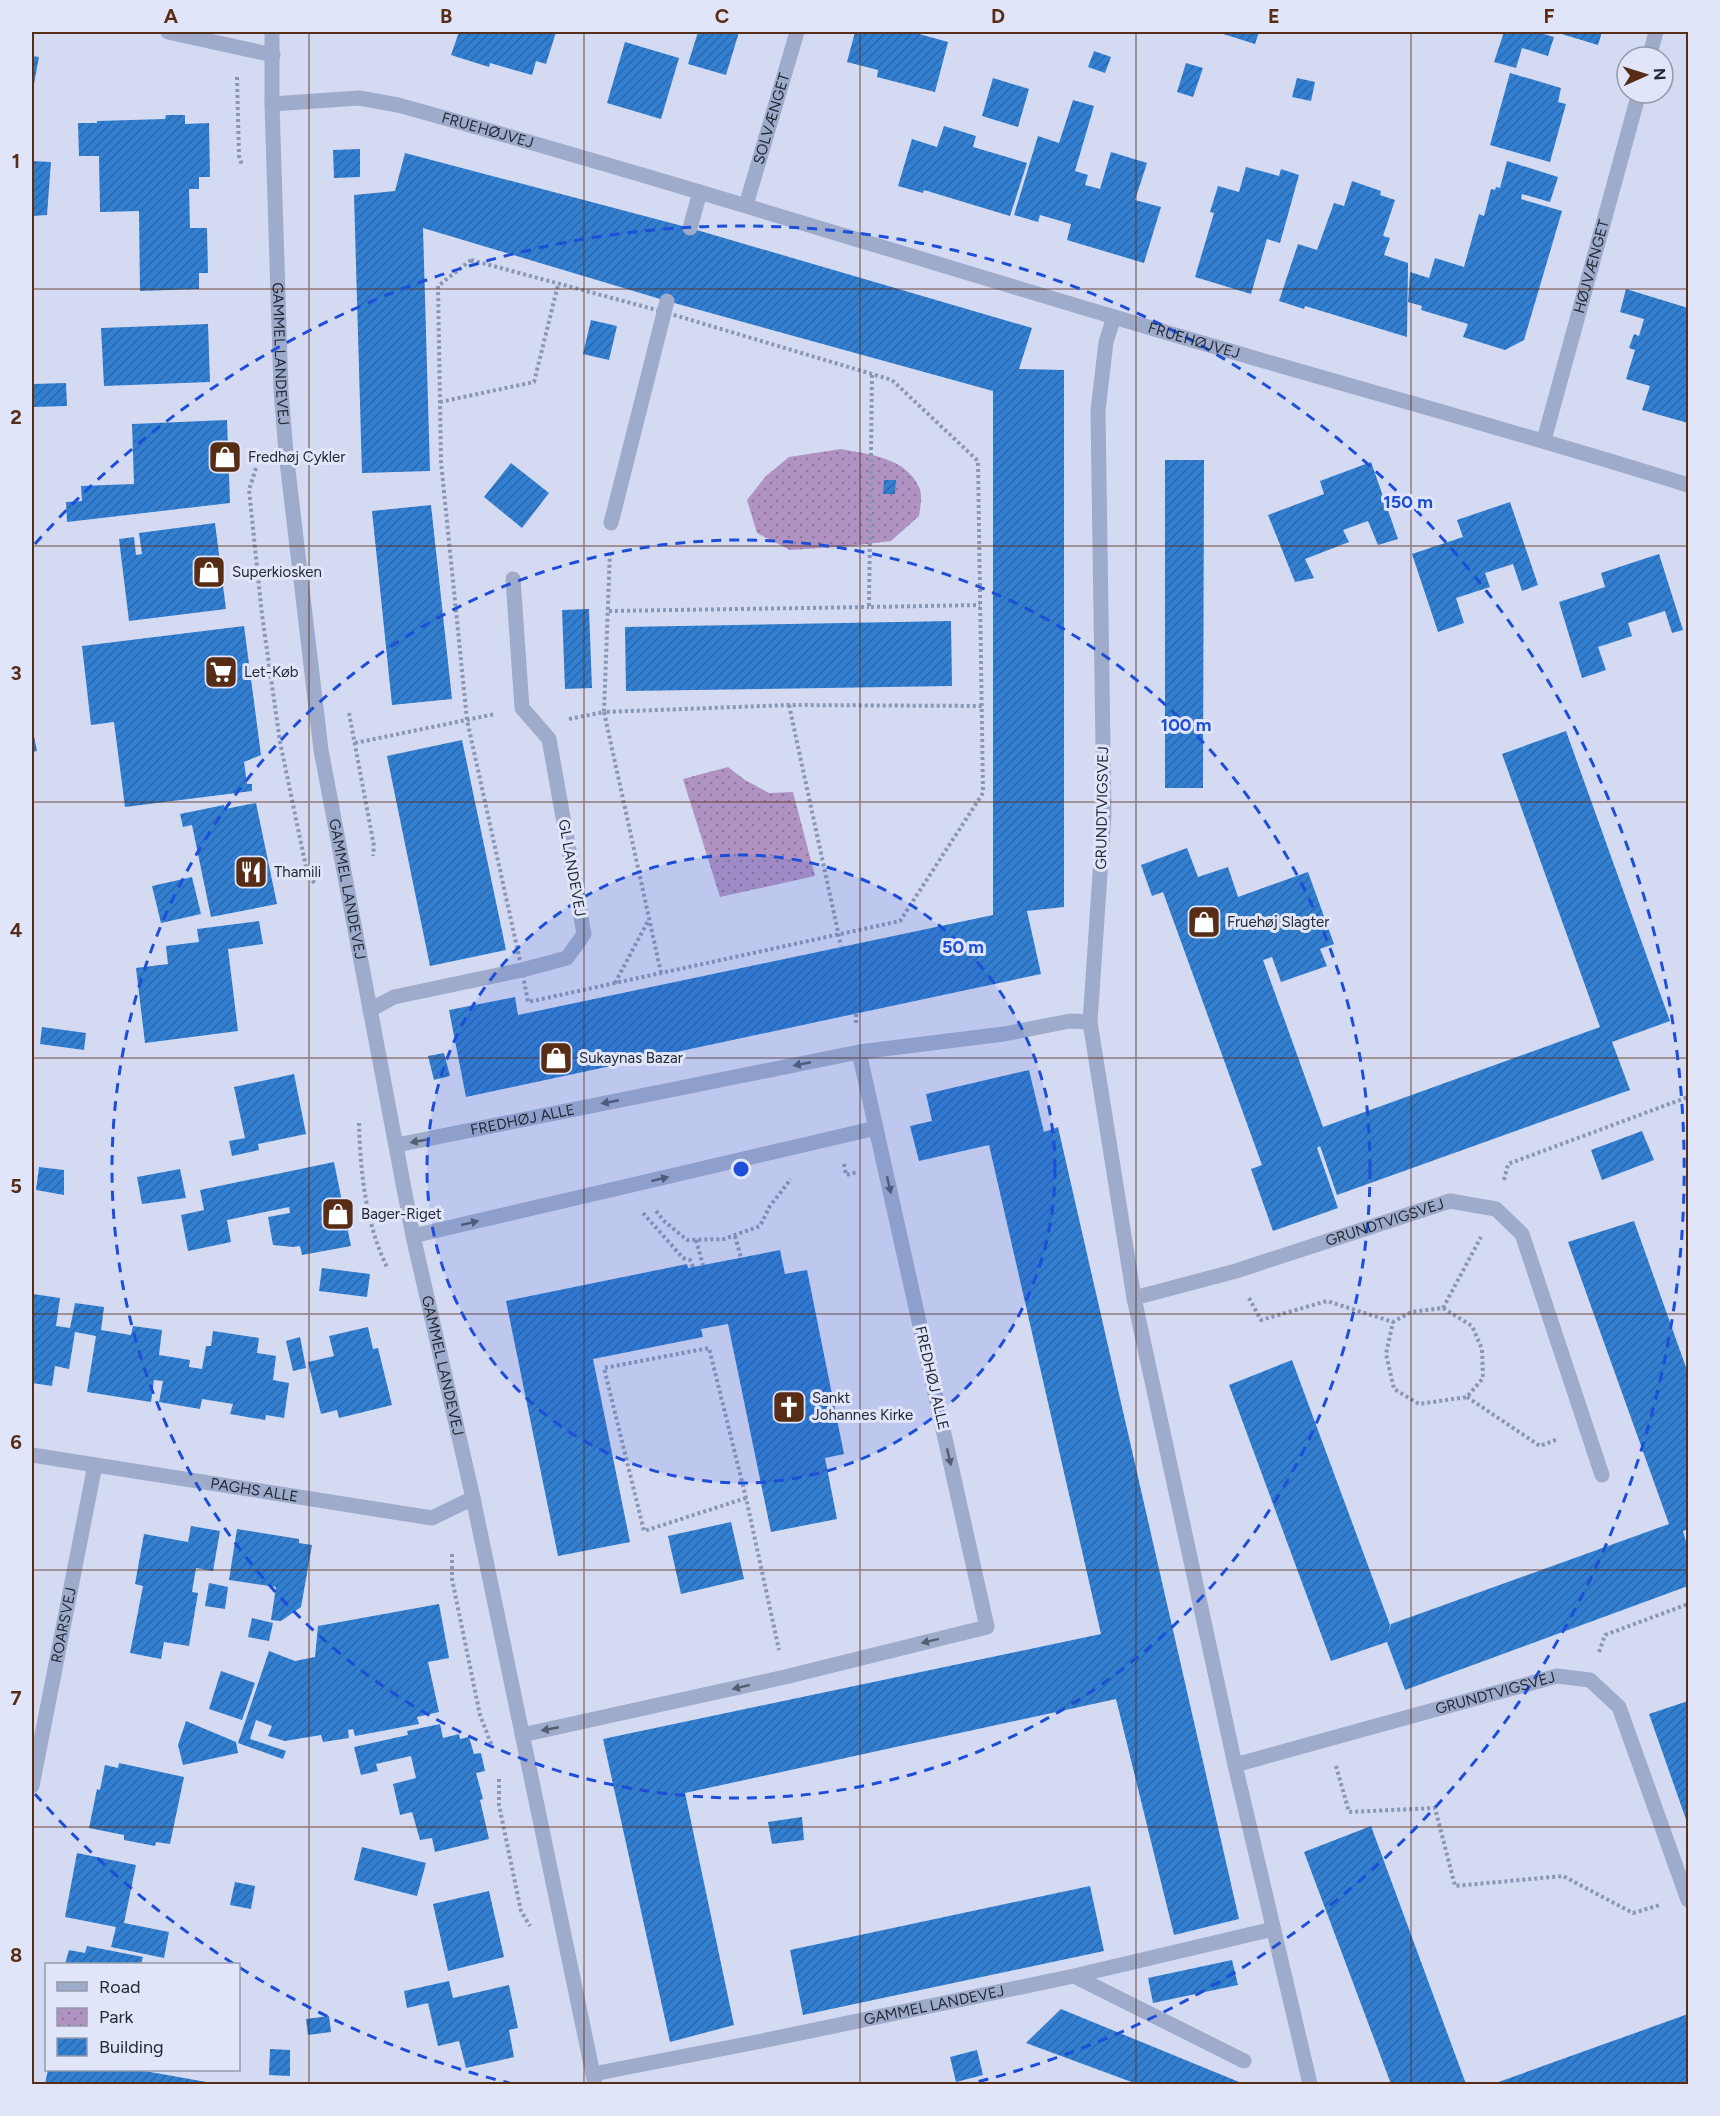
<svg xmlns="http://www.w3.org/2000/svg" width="1720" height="2116" font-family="Figtree,sans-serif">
	<defs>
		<pattern id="park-dots" width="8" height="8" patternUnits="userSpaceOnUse" patternTransform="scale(1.5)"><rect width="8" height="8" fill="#b093c2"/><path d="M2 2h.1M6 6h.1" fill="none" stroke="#8f789e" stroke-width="1.8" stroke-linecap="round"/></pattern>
		<pattern id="building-hatch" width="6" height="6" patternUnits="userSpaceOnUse" patternTransform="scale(1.5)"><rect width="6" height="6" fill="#337fd1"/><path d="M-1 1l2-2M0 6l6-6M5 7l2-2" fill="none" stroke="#2b68aa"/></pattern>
	</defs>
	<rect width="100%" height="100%" fill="#d4daf2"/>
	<path fill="url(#park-dots)" d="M841,449C869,454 906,458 919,487C923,495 920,508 919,516L891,541L851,546L790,550L757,533L747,500L766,476L789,457Z
		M728,767L745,780L769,793L793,792L815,876L720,897L683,779Z"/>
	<path fill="url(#building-hatch)" d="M459,32H556L546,64L536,61L532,75L490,63L489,67L451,55Z
		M698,32H739L726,75L688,64Z
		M855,32H912L948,42L935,92L877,77L878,70L847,62Z
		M1217,32H1259L1255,44Z
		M1504,32H1537L1554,37L1548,56L1522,48L1516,68L1494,62Z
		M1555,32H1602L1598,45Z
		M625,42L679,58L661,119L607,103Z
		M1094,51L1111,57L1105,73L1088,67Z
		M32,56L39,57L33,89L32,88Z
		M1186,63L1203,68L1193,97L1177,92Z
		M1510,73L1561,88L1558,102L1566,104L1550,162L1490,145Z
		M993,78L1029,89L1018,127L982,116Z
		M1297,78L1315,82L1311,101L1292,97Z
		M1073,100L1094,106L1075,171L1088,175L1085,185L1100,189L1111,152L1147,163L1135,200L1161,207L1144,263L1067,240L1071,224L1040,215L1038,222L1014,215L1038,136L1059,143Z
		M166,115H185V124L209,123L210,177H199V189H189L190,228H207L208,273H199V289L140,291L139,211L100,212L99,156H79L78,123H97V121L165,119Z
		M944,126L976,136L973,147L1027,163L1010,216L924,190L923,193L898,186L912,139L937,147Z
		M360,149V177L334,178L333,150Z
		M405,153L690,228L1032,328L1019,369L1064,370V907L1027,911L1041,974L466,1097L449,1010L515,997L518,1015L993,915V391L667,301L423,228L430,471L362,473L354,195L395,191Z
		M32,161L51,162L47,215L32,216Z
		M1507,161L1558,177L1550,202L1522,194L1521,199L1562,211L1524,340L1505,350L1463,337L1468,324L1421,310L1422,306L1408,302L1410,272L1429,278L1435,258L1464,267L1479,214L1484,216L1491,189L1495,190L1496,187L1500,188Z
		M1246,167L1279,176L1281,169L1299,175L1280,243L1267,239L1251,294L1195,277L1214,213L1210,212L1218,186L1239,192Z
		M1352,181L1381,191L1380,195L1395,200L1383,236L1390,238L1384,255L1408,263L1407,337L1305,306L1304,309L1279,301L1298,244L1317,250L1334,203L1344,206Z
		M1626,289L1688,308V423L1642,410L1650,386L1626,379L1635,350L1629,348L1634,334L1639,336L1644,319L1620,312Z
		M591,320L617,326L609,360L583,354Z
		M208,324L210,382L104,386L101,328Z
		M66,383L67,406L32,407V384Z
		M227,420L230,503L67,522L66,502L82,501L81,486L134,484L132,424Z
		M1165,460H1204L1203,788H1165Z
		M1371,462L1398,539L1378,545L1368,521L1343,530L1349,542L1305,559L1314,578L1295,582L1268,515L1324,494L1320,481Z
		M511,463L549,493L522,528L484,497Z
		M884,480H896L895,494H883Z
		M1510,502L1538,585L1522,591L1513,564L1485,573L1490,587L1456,598L1464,623L1438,632L1412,554L1463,537L1457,520Z
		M431,505L452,699L392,705L372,511Z
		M215,523L226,609L129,621L119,539L134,537L136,555L142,554L139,533Z
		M1659,554L1683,630L1672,633L1665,611L1628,623L1632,636L1598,647L1606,670L1582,678L1559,602L1605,587L1601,573Z
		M589,609L592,688L565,689L562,610Z
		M951,621L952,686L626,691L625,627Z
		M244,626L261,755L244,762L247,784H252V791L125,807L114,722L91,725L82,646Z
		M1566,731L1670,1021L1612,1042L1630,1090L1337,1195L1320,1146L1317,1148L1338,1208L1273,1231L1251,1169L1262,1165L1163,892L1152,896L1141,865L1187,848L1198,877L1228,867L1238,897L1308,872L1334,944L1320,949L1327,966L1281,982L1272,957L1263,960L1323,1127L1600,1027L1502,754Z
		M32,736H34L37,751L32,752Z
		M462,740L506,950L430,966L387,756Z
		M256,803L277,904L211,917L192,825L183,827L180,814L224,805L225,809Z
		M192,877L201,914L161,923L152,886Z
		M259,921L263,944L228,949L238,1031L145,1043L136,968L168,964L166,946L199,942L197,929Z
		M42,1027L86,1033L84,1050L40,1044Z
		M444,1053L450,1076L434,1080L428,1056Z
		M1029,1070L1044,1132L1058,1127L1239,1919L1174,1935L1116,1699L685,1793L734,2025L670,2042L603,1739L1101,1634L989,1145L919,1161L910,1126L932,1121L926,1094Z
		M294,1074L306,1134L258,1144L259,1150L232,1156L229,1141L245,1138L234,1087Z
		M1642,1131L1654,1160L1602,1180L1591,1150Z
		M334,1162L351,1246L302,1255L300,1246L293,1247L273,1245L268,1217L290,1213L289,1207L227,1220L231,1242L188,1251L181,1215L204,1210L200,1190Z
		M39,1167L64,1170V1195L36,1190Z
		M180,1169L186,1198L142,1204L137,1177Z
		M1634,1221L1688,1373V1529L1683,1531L1688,1549V1586L1405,1690L1387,1642L1331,1661L1229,1385L1292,1360L1390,1625L1388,1634L1391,1624L1669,1524L1568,1242Z
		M780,1250L785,1274L807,1270L844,1454L825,1458L837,1519L771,1532L728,1324L701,1329L703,1337L593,1359L630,1542L558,1556L506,1301L687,1264L688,1268Z
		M322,1268L370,1274L367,1297L319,1291Z
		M33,1294L60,1298L56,1326L70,1328L75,1303L104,1307L101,1330L131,1335L133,1326L162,1330L159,1355L190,1360L189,1367L202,1369L206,1346H211L213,1331L259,1338L257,1353L276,1356L273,1380L289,1383L284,1418L266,1415L265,1420L230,1414L233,1404L202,1399L200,1409L159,1402L163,1381L154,1380L151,1402L87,1392L96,1336L75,1332L69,1369L55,1366L52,1386L32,1383V1307Z
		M368,1327L373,1349L378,1348L392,1405L339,1418L337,1410L321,1414L308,1362L334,1356L329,1336Z
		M300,1337L306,1368L293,1371L286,1341Z
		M731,1522L744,1579L681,1594L668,1536Z
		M191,1526L220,1531L213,1571L196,1568L192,1592L198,1593L189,1646L164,1642L161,1659L130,1653L143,1586L135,1584L144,1534L188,1542Z
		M237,1529L299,1539V1543L312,1545L301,1607L281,1621L271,1620L276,1587L229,1580Z
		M209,1583L228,1587L225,1609L205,1606Z
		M439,1604L449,1658L428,1662L439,1712L417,1717L419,1724L355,1736L353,1729L348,1730L349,1738L323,1742L321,1735L285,1741L268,1736L272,1726L256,1720L250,1739L286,1751L283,1759L238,1743L269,1651L295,1661L315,1657L318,1626Z
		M252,1618L273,1623L269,1641L248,1637Z
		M221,1671L255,1683L242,1720L209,1709Z
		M1688,1701V1825L1649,1714Z
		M186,1721L236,1742L238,1753L183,1765L178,1745Z
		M440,1724L443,1738L459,1734L460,1739L469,1737L474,1754L481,1753L485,1771L476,1773L483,1799L480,1800L489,1839L435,1852L432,1838L420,1840L412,1812L400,1815L393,1784L416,1778L411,1756L376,1764L378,1771L361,1775L354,1747L408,1735L407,1731Z
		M119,1763L184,1777L170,1844L156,1842L155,1846L124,1840V1835L89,1828L97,1789L100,1790L105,1765L118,1768Z
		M802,1817L804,1840L772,1844L768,1822Z
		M1371,1826L1466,2084H1391L1304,1852Z
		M362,1847L426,1863L417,1896L354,1880Z
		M77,1853L136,1865L124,1923L169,1932L164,1958L111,1947L116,1927L65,1917Z
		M235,1882L255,1886L251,1909L230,1905Z
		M1090,1886L1104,1951L803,2015L790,1950Z
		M489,1891L504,1957L448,1971L433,1904Z
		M87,1946L143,1957L141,1964H65L69,1950L85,1953Z
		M1232,1960L1238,1985L1153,2003L1148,1978Z
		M449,1981L453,1998L509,1985L518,2028L509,2030L514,2057L466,2068L459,2041L438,2046L428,2003L407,2008L404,1991Z
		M1061,2009L1244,2084H1137L1026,2043Z
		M1688,2014V2084H1493Z
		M329,2016L331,2032L308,2035L306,2019Z
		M270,2049L290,2050V2076L269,2075Z
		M977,2050L983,2075L956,2082L950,2057Z
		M48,2070H139L212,2083L45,2084Z"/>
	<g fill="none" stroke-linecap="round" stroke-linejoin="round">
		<path stroke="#8997b7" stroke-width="4" stroke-dasharray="3 3" stroke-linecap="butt" d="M237,77L239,156L242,165
			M471,260L664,312L892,380L978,461L983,793L900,921L528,1002L522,970L467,720L441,462L438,286Z
			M872,375L869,607L980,605
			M440,402L534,382L558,285
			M256,468L249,490L262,615L280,742L307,872L315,884
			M609,611L869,607
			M789,705L841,946
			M349,713L374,846L373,856
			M569,719L604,712L610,551
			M355,743L495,714
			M661,973L604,712L789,705L982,706
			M615,983L648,921
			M856,1014V1024
			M359,1123C360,1170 366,1225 387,1267
			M844,1164L846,1175L857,1172
			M1504,1180L1508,1164L1688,1097
			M656,1211L664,1221L687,1240L724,1239L760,1226L770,1206L791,1179
			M643,1213L683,1258L690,1260L693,1267
			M735,1236L741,1258
			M696,1240L703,1265
			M1249,1298L1261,1320L1327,1301L1393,1322L1411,1312L1443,1308L1472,1326L1482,1349L1483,1378L1467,1397L1419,1404L1394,1389L1386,1354L1393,1322
			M1443,1308L1481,1237
			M1467,1397L1540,1446L1558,1439
			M746,1498L644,1531L604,1368L709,1348L746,1498L779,1650
			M452,1554V1579L480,1715L492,1746
			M1599,1652L1605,1635L1688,1604
			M1336,1766L1349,1812L1435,1808L1455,1886L1563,1876L1633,1913L1660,1905
			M499,1779V1805L521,1911L530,1926"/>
		<path stroke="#9fabcb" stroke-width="15" d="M690,228L700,192
			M611,523L667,301
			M370,1010L394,997L522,970L567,958L584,934L549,739L522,708L513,579
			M1074,1976L1244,2061"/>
		<g stroke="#9fabcb" stroke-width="15">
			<path d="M168,32L273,55"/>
			<path d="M1649,57L1656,32"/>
			<path id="s1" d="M272,104L359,98L398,105C637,171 873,245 1111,316C1303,374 1497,425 1688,485"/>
			<path id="s2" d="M746,205L797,32"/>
			<path d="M1114,317L1106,342L1098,411L1104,815L1090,1022L1134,1298L1235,1765L1310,2084"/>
			<path id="s3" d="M1544,440L1639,93"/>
			<path id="s4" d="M397,1145L859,1052L1004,1034L1070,1021L1090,1022"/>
			<path d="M413,1236L876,1128"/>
			<path id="s5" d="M1134,1298L1236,1271L1450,1201L1496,1209L1522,1234L1602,1475"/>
			<path id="s6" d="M32,1455L432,1518L473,1498"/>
			<path d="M522,1735L785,1677L987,1627L859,1052"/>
			<path id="s7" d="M1235,1765L1557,1676L1590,1680L1619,1707L1688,1900"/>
			<path id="s8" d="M32,1786L95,1465"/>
			<path id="s9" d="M593,2074L762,2041L1074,1976L1273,1929"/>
		</g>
		<path stroke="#9fabcb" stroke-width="15" id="s10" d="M272,32V104L281,390L286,453L321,750L413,1236L473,1498L595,2084"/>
	</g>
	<defs><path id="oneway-solid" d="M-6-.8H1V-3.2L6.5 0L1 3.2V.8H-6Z" transform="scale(1.5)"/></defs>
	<g fill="#555e70">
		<use href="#oneway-solid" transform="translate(802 1064) rotate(169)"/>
		<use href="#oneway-solid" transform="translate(610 1102) rotate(169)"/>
		<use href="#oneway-solid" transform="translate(419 1141) rotate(170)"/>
		<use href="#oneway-solid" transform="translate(660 1179) rotate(-13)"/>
		<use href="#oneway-solid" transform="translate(889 1185) rotate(77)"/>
		<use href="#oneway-solid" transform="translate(470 1223) rotate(-13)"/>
		<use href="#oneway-solid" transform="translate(949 1457) rotate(77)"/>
		<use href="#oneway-solid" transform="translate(930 1641) rotate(166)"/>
		<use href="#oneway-solid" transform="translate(741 1687) rotate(167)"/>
		<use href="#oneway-solid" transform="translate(550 1729) rotate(169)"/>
	</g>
	<path fill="none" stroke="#582d16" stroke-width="1.5" stroke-opacity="0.55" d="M309,32V2084M584,32V2084M860,32V2084M1136,32V2084M1411,32V2084M32,289H1688M32,546H1688M32,802H1688M32,1058H1688M32,1314H1688M32,1570H1688M32,1827H1688"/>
	<circle cx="741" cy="1169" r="314" fill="#1d4ed8" fill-opacity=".12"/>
	<g fill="none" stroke="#1d4ed8" stroke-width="3" stroke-dasharray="10 8">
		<circle cx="741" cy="1169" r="314"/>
		<circle cx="741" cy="1169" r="629"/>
		<path d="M513 2084A943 943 0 0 1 35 1794M35 544A943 943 0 1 1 969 2084"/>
	</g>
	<defs>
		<g id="shop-square" transform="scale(1.725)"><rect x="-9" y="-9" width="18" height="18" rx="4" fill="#582d16" stroke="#e0e5fa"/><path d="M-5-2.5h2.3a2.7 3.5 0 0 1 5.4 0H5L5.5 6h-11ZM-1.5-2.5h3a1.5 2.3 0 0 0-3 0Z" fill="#fff"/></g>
		<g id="supermarket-square" transform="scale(1.725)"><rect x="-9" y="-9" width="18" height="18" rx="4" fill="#582d16" stroke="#e0e5fa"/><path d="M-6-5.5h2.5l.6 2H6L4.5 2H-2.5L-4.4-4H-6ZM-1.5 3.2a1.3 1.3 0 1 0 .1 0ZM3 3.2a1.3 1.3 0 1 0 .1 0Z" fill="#fff"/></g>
		<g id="restaurant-square" transform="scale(1.725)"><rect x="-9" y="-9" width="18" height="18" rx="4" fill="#582d16" stroke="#e0e5fa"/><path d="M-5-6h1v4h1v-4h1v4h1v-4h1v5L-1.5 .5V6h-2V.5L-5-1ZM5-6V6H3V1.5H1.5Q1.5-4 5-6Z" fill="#fff"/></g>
		<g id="church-square" transform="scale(1.725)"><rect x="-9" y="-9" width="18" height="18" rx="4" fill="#582d16" stroke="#e0e5fa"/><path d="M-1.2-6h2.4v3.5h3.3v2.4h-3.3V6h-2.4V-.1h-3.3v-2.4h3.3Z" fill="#fff"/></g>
	</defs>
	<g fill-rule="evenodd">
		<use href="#shop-square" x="225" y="457"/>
		<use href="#shop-square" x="209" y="572"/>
		<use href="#supermarket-square" x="221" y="672"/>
		<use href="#restaurant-square" x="251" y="872"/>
		<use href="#shop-square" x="1204" y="922"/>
		<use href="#shop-square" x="556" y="1058"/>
		<use href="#shop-square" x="338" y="1214"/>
		<use href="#church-square" x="789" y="1407"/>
	</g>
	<g text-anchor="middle" stroke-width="6" stroke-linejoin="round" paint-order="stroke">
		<g font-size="15" fill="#232a34" stroke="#e0e5fa">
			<text dy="5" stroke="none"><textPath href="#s2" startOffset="90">SOLVÆNGET</textPath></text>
			<text dy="5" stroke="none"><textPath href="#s1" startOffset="220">FRUEHØJVEJ</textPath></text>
			<text dy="5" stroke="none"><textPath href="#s3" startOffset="180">HØJVÆNGET</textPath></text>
			<text dy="5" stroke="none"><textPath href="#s1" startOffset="957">FRUEHØJVEJ</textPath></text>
			<text dy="5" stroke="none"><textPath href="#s10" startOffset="322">GAMMEL LANDEVEJ</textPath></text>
			<text transform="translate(1102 808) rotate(-89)" y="5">GRUNDTVIGSVEJ</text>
			<text transform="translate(572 868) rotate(80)" y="5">GL LANDEVEJ</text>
			<text dy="5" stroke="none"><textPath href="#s10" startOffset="862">GAMMEL LANDEVEJ</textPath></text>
			<text dy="5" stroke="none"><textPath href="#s4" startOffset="128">FREDHØJ ALLE</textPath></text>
			<text dy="5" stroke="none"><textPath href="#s5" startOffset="262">GRUNDTVIGSVEJ</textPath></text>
			<text dy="5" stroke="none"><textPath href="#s10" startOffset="1348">GAMMEL LANDEVEJ</textPath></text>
			<text transform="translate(932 1378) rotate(77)" y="5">FREDHØJ ALLE</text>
			<text dy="5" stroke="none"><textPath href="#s6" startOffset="225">PAGHS ALLE</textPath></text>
			<text dy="5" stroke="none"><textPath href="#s8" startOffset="164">ROARSVEJ</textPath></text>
			<text dy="5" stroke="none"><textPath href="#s7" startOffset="270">GRUNDTVIGSVEJ</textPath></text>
			<text dy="5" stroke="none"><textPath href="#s9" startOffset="348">GAMMEL LANDEVEJ</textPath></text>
		</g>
		<g font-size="15" fill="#232a34" stroke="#e0e5fa" text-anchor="start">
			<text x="248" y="462">Fredhøj Cykler</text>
			<text x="232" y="577">Superkiosken</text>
			<text x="244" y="677">Let-Køb</text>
			<text x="274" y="877">Thamili</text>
			<text x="1227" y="927">Fruehøj Slagter</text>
			<text x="579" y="1063">Sukaynas Bazar</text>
			<text x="361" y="1219">Bager-Riget</text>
			<text x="812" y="1403">Sankt<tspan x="812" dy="17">Johannes Kirke</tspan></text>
		</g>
	</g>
	<circle cx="741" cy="1169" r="9" fill="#1d4ed8" stroke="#e0e5fa" stroke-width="3"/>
	<g font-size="18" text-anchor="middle" font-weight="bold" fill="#1d4ed8" stroke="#e0e5fa" stroke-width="6" stroke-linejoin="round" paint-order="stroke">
		<text x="1408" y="508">150 m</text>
		<text x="1186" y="731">100 m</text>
		<text x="963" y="953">50 m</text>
	</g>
	<rect width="1720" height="2116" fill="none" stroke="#e0e5fa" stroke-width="66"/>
	<rect x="45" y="1963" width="195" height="108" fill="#e0e5fa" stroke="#949aab" stroke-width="1.5"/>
	<rect x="57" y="1982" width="30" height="9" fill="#9fabcb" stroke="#949aab" stroke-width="1.5"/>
	<text x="99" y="1993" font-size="18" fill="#232a34">Road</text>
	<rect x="57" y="2008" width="30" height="18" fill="url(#park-dots)" stroke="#949aab" stroke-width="1.5"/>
	<text x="99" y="2023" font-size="18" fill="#232a34">Park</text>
	<rect x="57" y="2038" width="30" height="18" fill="url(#building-hatch)" stroke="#949aab" stroke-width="1.5"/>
	<text x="99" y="2053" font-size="18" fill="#232a34">Building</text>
	<g transform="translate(1645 75) rotate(87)"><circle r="28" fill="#e0e5fa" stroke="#949aab" stroke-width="1.5"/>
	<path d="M0-4.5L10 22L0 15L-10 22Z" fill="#582d16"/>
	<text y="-9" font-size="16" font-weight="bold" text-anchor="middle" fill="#232a34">N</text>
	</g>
	<rect x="33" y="33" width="1654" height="2050" fill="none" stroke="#582d16" stroke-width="2"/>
	<g font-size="20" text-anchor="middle" font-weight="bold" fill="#582d16">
		<text x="171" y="23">A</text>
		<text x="446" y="23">B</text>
		<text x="722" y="23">C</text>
		<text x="998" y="23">D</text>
		<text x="1274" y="23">E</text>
		<text x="1549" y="23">F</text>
		<text x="16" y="168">1</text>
		<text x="16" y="424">2</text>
		<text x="16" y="680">3</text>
		<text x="16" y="937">4</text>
		<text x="16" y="1193">5</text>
		<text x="16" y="1449">6</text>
		<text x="16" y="1705">7</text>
		<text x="16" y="1962">8</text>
	</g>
</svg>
